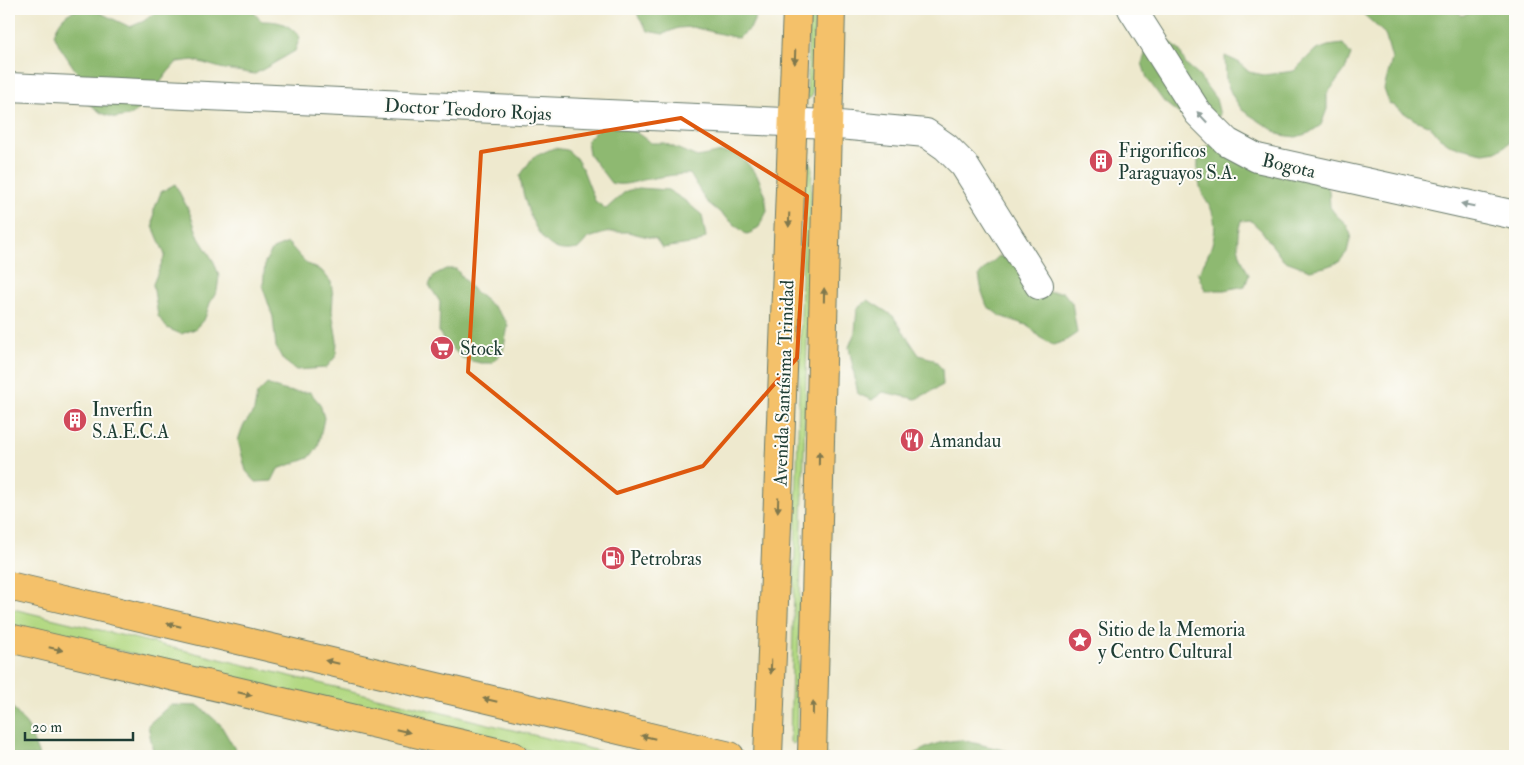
<svg xmlns="http://www.w3.org/2000/svg" width="1524" height="765" font-family="'IM FELL Double Pica',serif">
	<rect width="100%" height="100%" fill="#fdfcf7"/>
	<filter id="ink" filterUnits="userSpaceOnUse"><feTurbulence type="fractalNoise" baseFrequency=".02" numOctaves="2"/><feDisplacementMap in="SourceGraphic" scale="10" xChannelSelector="R" yChannelSelector="G"/><feConvolveMatrix kernelMatrix="1 2 1 2 8 2 1 2 1" color-interpolation-filters="sRGB"/></filter>
	<filter id="wash" filterUnits="userSpaceOnUse"><feTurbulence type="fractalNoise" baseFrequency=".0096" numOctaves="4" result="noise"/><feDisplacementMap in="SourceGraphic" scale="20" xChannelSelector="R" yChannelSelector="G"/><feGaussianBlur stdDeviation="1.12" result="paint"/><feColorMatrix in="noise" values="0 0 0 0 0 0 0 0 0 0 0 0 0 0 0 0 0 1.4 0 .05"/><feComposite in="paint" operator="in"/></filter>
	<g filter="url(#wash)">
		<rect width="100%" height="100%" fill="#eee9ce"/>
		<path fill="#b3d983" stroke="#698b5c" d="M809,9H815L812,96L810,98L807,97Z
			M810,162L812,165L796,742L793,744L790,742L805,165Z
			M9,608L620,756H552L9,624Z"/>
		<path fill="#8eb971" stroke="#567b52" d="M92,9L130,27L144,21L159,9H251L261,21C280,21 287,23 300,37L295,51L255,74L224,69L193,60L177,62L168,72L141,108L129,116L115,118L101,113L88,103L79,89L78,74L60,47L54,34C62,14 70,9 92,9Z
			M636,9H762L756,16L750,29L738,38L692,27L678,28L663,34L648,31L639,18Z
			M1358,9H1456L1462,16L1475,9H1515V84L1510,88L1511,102L1515,111V122L1509,143L1498,151L1483,153L1452,146L1439,137L1430,126L1415,120L1389,103L1384,89L1392,59L1385,34Z
			M1169,41L1180,51L1186,65L1198,75L1216,99L1220,115L1206,126L1191,123L1164,102L1147,78L1142,63L1147,49Z
			M1343,44L1351,55L1345,70L1327,94V109L1321,125L1309,133L1296,137L1281,135L1242,110L1232,95L1226,81L1225,56L1238,62L1249,72L1264,75L1294,71L1314,51L1328,46Z
			M607,124L630,128L651,143H664L697,157L722,152L735,153L747,163L758,177L765,194L767,211L759,227L751,233L746,234L706,201L690,174C678,174 665,176 654,178C637,180 627,187 611,183L589,154L587,140L597,130Z
			M1209,145L1221,146L1321,178L1329,190L1330,207L1336,215L1346,224L1351,235L1347,252L1339,262L1325,267L1310,270L1283,260L1261,230L1250,220L1241,221C1234,243 1239,255 1249,275L1245,286L1224,290H1205L1198,274C1208,255 1219,237 1213,215C1212,208 1207,203 1204,197C1197,184 1197,166 1199,151Z
			M554,148L567,150L576,158L583,170L595,201L606,209L626,191L638,188L668,190L684,200L702,215L706,237L697,243L662,248L656,239L628,232H609L588,238L578,249C572,250 564,251 558,249C534,241 523,198 520,176L533,157Z
			M175,184L189,211L199,238L214,262L219,276L217,291L210,303L205,318L195,329L181,334L167,328L158,316L153,284L165,255L153,226L154,210L161,192Z
			M288,243L307,264L322,271L331,282L333,297L332,311L337,341L336,356L326,368L296,370L283,360L276,347L273,317L263,288L265,262L273,249Z
			M999,256L1014,262L1048,292H1063L1072,303L1077,333L1065,341L1053,345L1039,337L1029,326L1000,316L987,306L982,292L979,275Z
			M446,269H456L471,288L495,308L506,321L508,326L503,351L492,363H481L463,359L443,339L439,332L440,302L429,285L434,275Z
			M868,300L893,316L919,355L933,359L942,369L943,385L916,399L883,392L872,400L858,394L849,347L855,332L857,309Z
			M267,384C282,391 294,393 310,392L320,404L324,418L318,447L309,458L278,469L272,481L256,482L246,471L238,440L244,425L254,411L257,394Z
			M9,703L28,727L39,756H9Z
			M170,705L199,706L220,724L236,751L258,756H154L148,725Z
			M962,740L1028,756H911C930,745 940,741 962,740Z"/>
	</g>
	<g filter="url(#ink)">
		<g fill="none" stroke-linecap="round" stroke-linejoin="round">
			<g stroke="#67796a" stroke-width="30">
				<path id="minor" d="M1132,9L1198,113L1227,142L1257,158L1515,215
					M9,87L828,124L926,133L946,147L964,165L1039,285"/>
			</g>
			<g stroke="#67796a" stroke-width="30">
				<path id="primary" d="M768,756L797,9
					M812,756L831,9"/>
			</g>
			<g stroke="#67796a" stroke-width="30">
				<path id="trunk" d="M9,586L730,756
					M9,638L513,756"/>
			</g>
			<use href="#minor" stroke="#fff" stroke-width="28"/>
			<use href="#primary" stroke="#f4c16b" stroke-width="28"/>
			<use href="#trunk" stroke="#f4c16b" stroke-width="28"/>
		</g>
		<defs><path id="oneway-solid" d="M-6-.8H1V-3.2L6.5 0L1 3.2V.8H-6Z" transform="scale(1.25)"/></defs>
		<g fill="#7f784d">
			<use href="#oneway-solid" transform="translate(795 57) rotate(92)"/>
			<use href="#oneway-solid" transform="translate(789 220) rotate(92)"/>
			<use href="#oneway-solid" transform="translate(824 295) rotate(-89)"/>
			<use href="#oneway-solid" transform="translate(819 458) rotate(-89)"/>
			<use href="#oneway-solid" transform="translate(778 505) rotate(92)"/>
			<use href="#oneway-solid" transform="translate(174 625) rotate(-167)"/>
			<use href="#oneway-solid" transform="translate(56 649) rotate(13)"/>
			<use href="#oneway-solid" transform="translate(332 662) rotate(-167)"/>
			<use href="#oneway-solid" transform="translate(771 667) rotate(92)"/>
			<use href="#oneway-solid" transform="translate(245 694) rotate(13)"/>
			<use href="#oneway-solid" transform="translate(490 700) rotate(-167)"/>
			<use href="#oneway-solid" transform="translate(813 708) rotate(-89)"/>
			<use href="#oneway-solid" transform="translate(403 731) rotate(13)"/>
			<use href="#oneway-solid" transform="translate(648 737) rotate(-167)"/>
		</g>
		<g fill="#8f9e9a">
			<use href="#oneway-solid" transform="translate(1202 117) rotate(-133)"/>
			<use href="#oneway-solid" transform="translate(1468 205) rotate(-168)"/>
		</g>
	</g>
	<path fill="none" stroke="#de580e" stroke-width="4" stroke-linejoin="round" d="M681,118L807,196L797,358L703,466L617,493L468,372L481,152Z"/>
	<defs>
		<g id="building-disc" transform="scale(1.25)"><circle r="9.5" fill="#d1495b" stroke="#fdfcf7"/><path d="M-4-6H4V6H1V3H-1V6H-4ZM-2.5-4.3h1.7v1.8h-1.7ZM.8-4.3h1.7v1.8H.8ZM-2.5-1h1.7V.8h-1.7ZM.8-1h1.7V.8H.8Z" fill="#fff"/></g>
		<g id="supermarket-disc" transform="scale(1.25)"><circle r="9.5" fill="#d1495b" stroke="#fdfcf7"/><path d="M-6-5.5h2.5l.6 2H6L4.5 2H-2.5L-4.4-4H-6ZM-1.5 3.2a1.3 1.3 0 1 0 .1 0ZM3 3.2a1.3 1.3 0 1 0 .1 0Z" fill="#fff"/></g>
		<g id="restaurant-disc" transform="scale(1.25)"><circle r="9.5" fill="#d1495b" stroke="#fdfcf7"/><path d="M-5-6h1v4h1v-4h1v4h1v-4h1v5L-1.5 .5V6h-2V.5L-5-1ZM5-6V6H3V1.5H1.5Q1.5-4 5-6Z" fill="#fff"/></g>
		<g id="fuel-disc" transform="scale(1.25)"><circle r="9.5" fill="#d1495b" stroke="#fdfcf7"/><path d="M-5.5-6h7V0h2V4h1.3V-2.5L3-4.5l.8-.8L6-3V5H2.5V1h-1V6h-7ZM-4.2-4.7v3.2H.2V-4.7Z" fill="#fff"/></g>
		<g id="sight-disc" transform="scale(1.25)"><circle r="9.5" fill="#d1495b" stroke="#fdfcf7"/><path d="M0-6L1.8-2.2L6-1.7L2.9 1.2L3.7 5.4L0 3.3L-3.7 5.4L-2.9 1.2L-6-1.7L-1.8-2.2Z" fill="#fff"/></g>
	</defs>
	<g fill-rule="evenodd">
		<use href="#building-disc" x="1101" y="161"/>
		<use href="#supermarket-disc" x="442" y="348"/>
		<use href="#building-disc" x="75" y="420"/>
		<use href="#restaurant-disc" x="912" y="440"/>
		<use href="#fuel-disc" x="613" y="558"/>
		<use href="#sight-disc" x="1080" y="640"/>
	</g>
	<g text-anchor="middle" stroke-width="4" stroke-linejoin="round" paint-order="stroke">
		<g font-size="19" fill="#1f3d34" stroke="#fdfcf7">
			<text transform="translate(468 109) rotate(3)" y="7">Doctor Teodoro Rojas</text>
			<text transform="translate(1289 165) rotate(13)" y="7">Bogota</text>
			<text transform="translate(783 383) rotate(-88)" y="7">Avenida Santísima Trinidad</text>
		</g>
		<g font-size="19" fill="#1f3d34" stroke="#fdfcf7" text-anchor="start">
			<text x="1118" y="157">Frigorificos<tspan x="1118" dy="22">Paraguayos S.A.</tspan></text>
			<text x="460" y="355">Stock</text>
			<text x="92" y="416">Inverfin<tspan x="92" dy="22">S.A.E.C.A</tspan></text>
			<text x="930" y="447">Amandau</text>
			<text x="630" y="565">Petrobras</text>
			<text x="1098" y="636">Sitio de la Memoria<tspan x="1098" dy="22">y Centro Cultural</tspan></text>
		</g>
	</g>
	<rect width="1524" height="765" fill="none" stroke="#fdfcf7" stroke-width="30"/>
	<path d="M25 732v8h108v-8" fill="none" stroke="#1f3d34" stroke-width="2.5"/>
	<text x="32" y="732" font-size="15" fill="#1f3d34" stroke="#fdfcf7" stroke-width="4" paint-order="stroke">20 m</text>
</svg>
